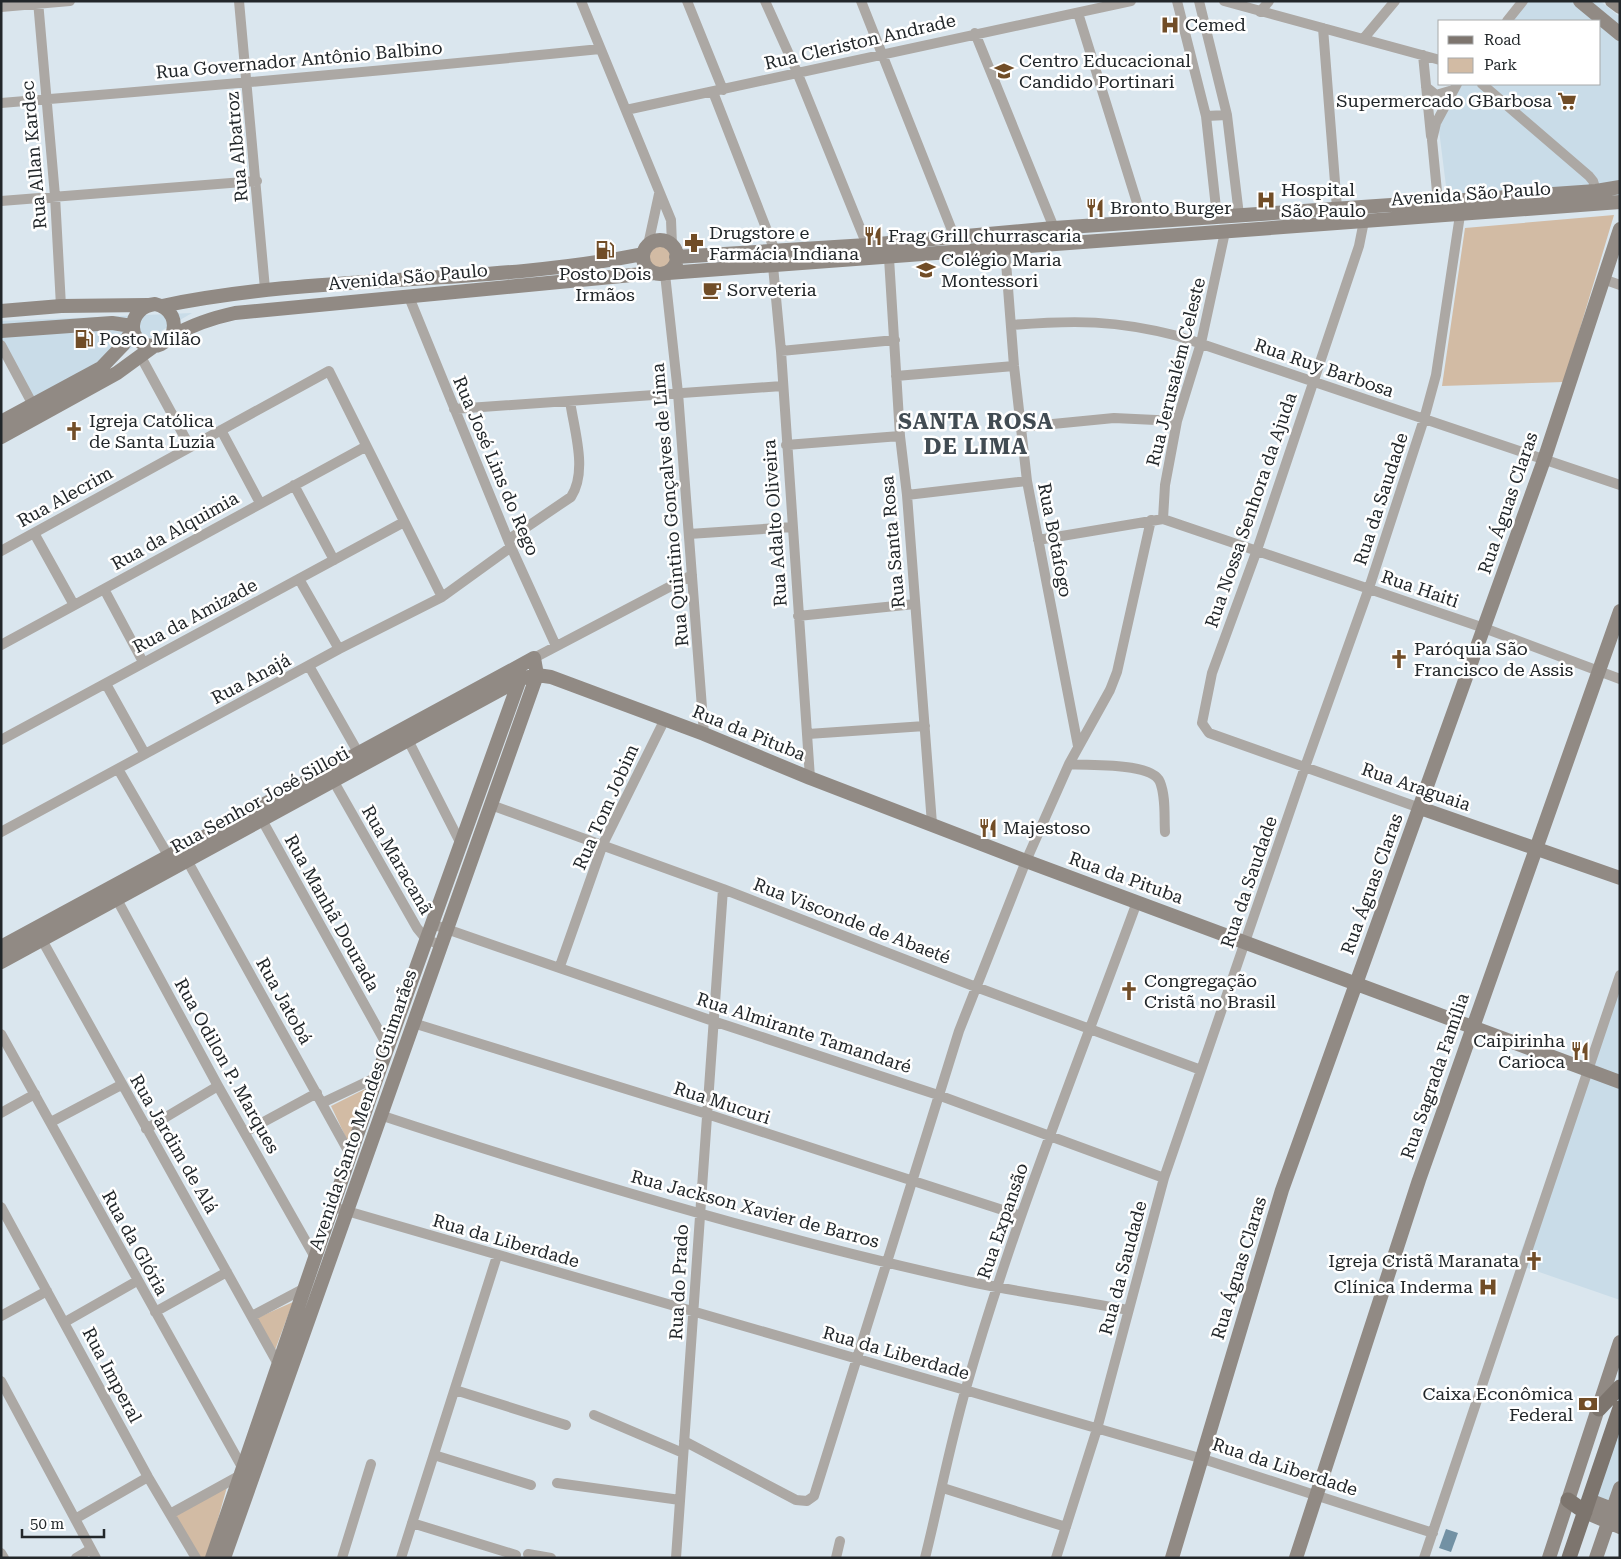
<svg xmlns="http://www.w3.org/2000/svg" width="1621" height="1559" font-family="'Roboto Serif',serif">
	<rect width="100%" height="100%" fill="#dae6ee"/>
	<path fill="#c9dce8" d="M1528,1H1600L1620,17V195L1449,210L1438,122L1460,84H1600V21H1511Z
		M192,313L35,404L1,337V321Z
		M1620,988V1300L1516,1264L1592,1067Z
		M1620,1402V1518L1589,1506Z"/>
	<path fill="#d2bba4" d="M1614,215L1564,382L1442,386L1465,228Z
		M645 257a15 15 0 1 1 30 0a15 15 0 1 1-30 0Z
		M367,1088L349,1144L331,1106Z
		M293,1302L275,1350L257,1318Z
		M227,1487L207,1558H201L175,1515Z"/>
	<path fill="#7291a4" d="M1446,1529L1458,1533L1451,1552L1439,1548Z"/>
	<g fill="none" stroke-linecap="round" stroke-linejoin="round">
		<path stroke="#aca8a4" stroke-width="10" d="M38,1L55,196L61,306
			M239,1L265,289
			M581,1L671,220L672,245
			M687,1L723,90
			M765,1L797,72L867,245
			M861,1L955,238
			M1177,1L1206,116L1217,217
			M1199,1L1227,115L1239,215
			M1224,1L1440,60
			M1,7L70,1
			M1260,12L1269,1
			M1078,13L1143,222
			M1507,21L1523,1
			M1323,28L1337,208
			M975,33L1054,228
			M1364,38L1395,1
			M1423,55L1431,136
			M1482,84L1589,176L1593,181L1596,191
			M1426,87L1436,95L1453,90
			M713,92L775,251
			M1,103C201,87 401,69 600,49
			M626,110L1131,1
			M1206,116L1227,115
			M1,201L257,181
			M1438,202L1432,140L1436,123L1457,84
			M1364,221L1359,246L1257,550L1212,673L1202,723L1209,733L1420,808
			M648,245L659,194
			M1005,249L1014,366L1027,481L1078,746
			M889,258L900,436L907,495L932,824
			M773,266L781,351L810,778
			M665,274L678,393L704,734
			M1603,279L1620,285
			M409,297L511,547L556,646
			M1011,325C1075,320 1116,320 1178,336L1620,485
			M1,345L33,405
			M781,351L895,340
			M141,357L190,447
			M896,376L1014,366
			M454,409L782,386
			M1022,427L1114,418L1177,421
			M221,430L260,503
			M786,445L900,436
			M294,485L334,560
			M907,495L1027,481
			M1163,519L1165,485L1177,421L1201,343L1225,232
			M34,533L74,605
			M689,534L793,527
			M509,539L571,497C588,471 574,430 570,401
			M1038,540L1163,519L1484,628L1620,679
			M1,551L329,371L442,597
			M299,579L339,649
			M104,589L143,662
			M798,616L915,604
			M1,645L365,447
			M534,658L692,575
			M309,666L359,754
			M106,684L145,754
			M808,734L925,726
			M1,740L404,522
			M408,740L460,842
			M1069,764C1089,766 1152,762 1160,782C1166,797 1164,816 1165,832
			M118,769L169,857
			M334,782L417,928L426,939L440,945
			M491,805L723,889L976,987L1201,1070
			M262,820L388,1047
			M1,832L339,649L442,597L511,547
			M188,862L351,1156
			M114,894L218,1086L316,1259
			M432,924L713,1021L938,1095L1164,1178
			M42,940L278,1364
			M560,966L603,844L665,719
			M413,1023L707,1114L1021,1216
			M1,1034L242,1467
			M322,1103L377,1077
			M1,1113L35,1094
			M380,1115C574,1179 771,1238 971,1282C1023,1293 1076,1300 1128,1310
			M51,1122L121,1085
			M146,1129L218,1086
			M245,1132L317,1093
			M1,1207L148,1477L196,1558
			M333,1207L1203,1459L1433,1533
			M155,1312L227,1272
			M1,1316L47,1291
			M252,1316L305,1288
			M65,1322L137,1281
			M1,1381L96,1558
			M455,1390L566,1425
			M594,1415L683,1453
			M684,1441L796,1500L807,1501L814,1496L959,1031L1026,861L1069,764L1110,690L1117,672L1151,520
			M434,1455L531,1485
			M557,1483L680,1500
			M943,1488L1066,1527
			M170,1514L239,1476
			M75,1519L148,1477
			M412,1523L516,1555
			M1,1553L4,1558
			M528,1554L551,1558
			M76,1558L91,1549
			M342,1558L371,1464
			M401,1558L497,1256
			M676,1558L723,889
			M836,1558L840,1541
			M925,1558C939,1502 950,1444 966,1388C1013,1223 1078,1063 1137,902
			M1056,1558L1097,1429L1164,1178L1305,767L1369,588L1424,419L1436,375L1460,215
			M1424,1558L1620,975"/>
		<path stroke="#918a84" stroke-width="14" d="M1580,1L1620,34
			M1612,1L1620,7
			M643 257a17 17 0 1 1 34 0a17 17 0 1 1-34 0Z
			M676,257L867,245L1054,228L1596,191L1620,187
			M668,273L1620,202
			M162,306C320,273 484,286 643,254
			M1,311L61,306L148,305
			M1,331L112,323L132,326
			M171,338C178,322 172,308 155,304C127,307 125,345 153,346C162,346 166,340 173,336C193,324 212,318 235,313L653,273
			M1,422L101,368L123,345L133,329
			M1,437L117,373L154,346
			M1420,808L1620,878
			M1,947L534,658L537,675L224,1558
			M1,962L520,679L537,675L551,677L704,734L810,778L1026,861L1620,1082
			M1589,1500L1620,1512
			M1585,1512L1620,1527
			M212,1558L377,1077L521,676
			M1172,1558L1282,1190L1544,460L1620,229
			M1296,1558L1419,1180L1620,611
			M1549,1558L1620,1342
			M1596,1558L1620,1488"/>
		<path stroke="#7d756e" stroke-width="15" d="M1599,1409L1620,1387
			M1568,1500L1585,1512
			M1569,1558L1620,1408"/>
	</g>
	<defs>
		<g id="hospital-bare" transform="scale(1.5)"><path d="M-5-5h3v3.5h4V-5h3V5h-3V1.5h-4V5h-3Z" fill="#714d27" stroke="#fff" stroke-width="2.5" paint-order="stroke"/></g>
		<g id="school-bare" transform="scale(1.5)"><path d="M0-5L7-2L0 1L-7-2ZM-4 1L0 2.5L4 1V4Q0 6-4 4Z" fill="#714d27" stroke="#fff" stroke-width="2.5" paint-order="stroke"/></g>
		<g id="supermarket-bare" transform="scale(1.5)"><path d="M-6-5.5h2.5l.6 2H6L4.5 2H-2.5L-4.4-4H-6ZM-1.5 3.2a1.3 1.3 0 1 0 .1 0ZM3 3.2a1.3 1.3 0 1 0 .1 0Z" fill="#714d27" stroke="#fff" stroke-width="2.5" paint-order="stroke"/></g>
		<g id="restaurant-bare" transform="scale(1.5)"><path d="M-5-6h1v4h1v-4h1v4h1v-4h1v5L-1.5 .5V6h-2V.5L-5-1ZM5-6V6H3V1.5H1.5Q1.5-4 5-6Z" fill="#714d27" stroke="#fff" stroke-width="2.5" paint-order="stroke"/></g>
		<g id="pharmacy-bare" transform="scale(1.5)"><path d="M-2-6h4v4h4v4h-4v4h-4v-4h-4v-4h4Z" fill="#714d27" stroke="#fff" stroke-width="2.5" paint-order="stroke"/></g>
		<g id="fuel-bare" transform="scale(1.5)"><path d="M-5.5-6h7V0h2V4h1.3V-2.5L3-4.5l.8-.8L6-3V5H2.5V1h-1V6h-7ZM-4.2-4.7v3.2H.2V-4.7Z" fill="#714d27" stroke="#fff" stroke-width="2.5" paint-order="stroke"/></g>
		<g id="cafe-bare" transform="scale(1.5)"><path d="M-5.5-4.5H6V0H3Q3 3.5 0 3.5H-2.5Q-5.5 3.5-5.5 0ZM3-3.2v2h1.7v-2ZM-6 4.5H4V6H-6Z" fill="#714d27" stroke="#fff" stroke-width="2.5" paint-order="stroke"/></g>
		<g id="church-bare" transform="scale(1.5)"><path d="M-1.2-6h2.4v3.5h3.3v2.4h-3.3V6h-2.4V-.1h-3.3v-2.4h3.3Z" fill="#714d27" stroke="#fff" stroke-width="2.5" paint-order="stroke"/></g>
		<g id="bank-bare" transform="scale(1.5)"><path d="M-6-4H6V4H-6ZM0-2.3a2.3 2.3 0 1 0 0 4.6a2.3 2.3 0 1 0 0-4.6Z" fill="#714d27" stroke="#fff" stroke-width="2.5" paint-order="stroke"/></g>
	</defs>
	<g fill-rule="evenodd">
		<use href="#hospital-bare" x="1170" y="25"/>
		<use href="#school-bare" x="1004" y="71"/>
		<use href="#supermarket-bare" x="1567" y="101"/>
		<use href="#hospital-bare" x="1266" y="200"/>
		<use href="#restaurant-bare" x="1095" y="208"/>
		<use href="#restaurant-bare" x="873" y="236"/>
		<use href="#pharmacy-bare" x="694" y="243"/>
		<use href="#fuel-bare" x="605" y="250"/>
		<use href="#school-bare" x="926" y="270"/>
		<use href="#cafe-bare" x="712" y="290"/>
		<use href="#fuel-bare" x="84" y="339"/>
		<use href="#church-bare" x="74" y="431"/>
		<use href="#church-bare" x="1399" y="659"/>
		<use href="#restaurant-bare" x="988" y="828"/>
		<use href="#church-bare" x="1129" y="991"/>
		<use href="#restaurant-bare" x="1580" y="1051"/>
		<use href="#church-bare" x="1534" y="1261"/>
		<use href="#hospital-bare" x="1488" y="1287"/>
		<use href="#bank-bare" x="1588" y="1404"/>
	</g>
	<g text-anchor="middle" stroke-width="5" stroke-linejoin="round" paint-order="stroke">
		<g font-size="18" fill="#22272a" stroke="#fff" text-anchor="start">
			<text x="1185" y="31">Cemed</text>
			<text x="1019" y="67">Centro Educacional<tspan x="1019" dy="21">Candido Portinari</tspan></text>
			<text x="1552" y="107" text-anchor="end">Supermercado GBarbosa</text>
			<text x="1281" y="196">Hospital<tspan x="1281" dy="21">São Paulo</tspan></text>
			<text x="1110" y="214">Bronto Burger</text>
			<text x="709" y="239">Drugstore e<tspan x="709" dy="21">Farmácia Indiana</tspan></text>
			<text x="888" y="242">Frag Grill churrascaria</text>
			<text x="941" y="266">Colégio Maria<tspan x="941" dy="21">Montessori</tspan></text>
			<text x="605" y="280" text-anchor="middle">Posto Dois<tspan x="605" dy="21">Irmãos</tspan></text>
			<text x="727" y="296">Sorveteria</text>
			<text x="99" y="345">Posto Milão</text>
			<text x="89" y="427">Igreja Católica<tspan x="89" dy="21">de Santa Luzia</tspan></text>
			<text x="1414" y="655">Paróquia São<tspan x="1414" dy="21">Francisco de Assis</tspan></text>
			<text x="1003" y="834">Majestoso</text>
			<text x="1144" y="987">Congregação<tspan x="1144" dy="21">Cristã no Brasil</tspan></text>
			<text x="1565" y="1047" text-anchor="end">Caipirinha<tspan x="1565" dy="21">Carioca</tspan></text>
			<text x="1519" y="1267" text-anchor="end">Igreja Cristã Maranata</text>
			<text x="1473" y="1293" text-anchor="end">Clínica Inderma</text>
			<text x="1573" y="1400" text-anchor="end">Caixa Econômica<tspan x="1573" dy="21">Federal</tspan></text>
		</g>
		<g font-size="18" fill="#22272a" stroke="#fff">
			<text transform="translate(860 42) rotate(-13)" y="6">Rua Cleriston Andrade</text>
			<text transform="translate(299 60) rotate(-5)" y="6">Rua Governador Antônio Balbino</text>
			<text transform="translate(237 147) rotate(-95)" y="6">Rua Albatroz</text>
			<text transform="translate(34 155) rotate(-95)" y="6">Rua Allan Kardec</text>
			<text transform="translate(1471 194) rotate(-4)" y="6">Avenida São Paulo</text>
			<text transform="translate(408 277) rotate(-5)" y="6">Avenida São Paulo</text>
			<text transform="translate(1324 368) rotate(19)" y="6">Rua Ruy Barbosa</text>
			<text transform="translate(1176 372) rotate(-76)" y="6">Rua Jerusalém Celeste</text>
			<text transform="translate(496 466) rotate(67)" y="6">Rua José Lins do Rego</text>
			<text transform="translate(65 497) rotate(-29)" y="6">Rua Alecrim</text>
			<text transform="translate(1381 499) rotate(-72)" y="6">Rua da Saudade</text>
			<text transform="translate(1508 503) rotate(-71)" y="6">Rua Águas Claras</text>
			<text transform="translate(670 505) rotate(-95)" y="6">Rua Quintino Gonçalves de Lima</text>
			<text transform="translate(1251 510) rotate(-71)" y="6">Rua Nossa Senhora da Ajuda</text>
			<text transform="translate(775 523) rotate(-94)" y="6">Rua Adalto Oliveira</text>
			<text transform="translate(175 531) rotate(-29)" y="6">Rua da Alquimia</text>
			<text transform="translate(1055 540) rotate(79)" y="6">Rua Botafogo</text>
			<text transform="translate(893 542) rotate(-95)" y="6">Rua Santa Rosa</text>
			<text transform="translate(1420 589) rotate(19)" y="6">Rua Haiti</text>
			<text transform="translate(195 616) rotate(-28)" y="6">Rua da Amizade</text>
			<text transform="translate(251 679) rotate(-28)" y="6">Rua Anajá</text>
			<text transform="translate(749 733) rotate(22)" y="6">Rua da Pituba</text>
			<text transform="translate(1416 787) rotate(19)" y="6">Rua Araguaia</text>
			<text transform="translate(260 800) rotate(-29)" y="6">Rua Senhor José Silloti</text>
			<text transform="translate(606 807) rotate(-66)" y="6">Rua Tom Jobim</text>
			<text transform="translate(397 860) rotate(60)" y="6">Rua Maracanã</text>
			<text transform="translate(1126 878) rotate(20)" y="6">Rua da Pituba</text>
			<text transform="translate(1249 882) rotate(-71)" y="6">Rua da Saudade</text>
			<text transform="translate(1372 884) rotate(-70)" y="6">Rua Águas Claras</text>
			<text transform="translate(332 913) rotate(61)" y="6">Rua Manhã Dourada</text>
			<text transform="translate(852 921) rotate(21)" y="6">Rua Visconde de Abaeté</text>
			<text transform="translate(284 1001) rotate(61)" y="6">Rua Jatobá</text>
			<text transform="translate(804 1033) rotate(18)" y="6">Rua Almirante Tamandaré</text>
			<text transform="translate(227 1066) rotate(61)" y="6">Rua Odilon P. Marques</text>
			<text transform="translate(1435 1076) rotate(-71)" y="6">Rua Sagrada Família</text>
			<text transform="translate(722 1103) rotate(18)" y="6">Rua Mucuri</text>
			<text transform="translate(363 1110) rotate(-71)" y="6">Avenida Santo Mendes Guimarães</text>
			<text transform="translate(174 1144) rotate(60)" y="6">Rua Jardim de Alá</text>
			<text transform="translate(755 1209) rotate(15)" y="6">Rua Jackson Xavier de Barros</text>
			<text transform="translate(1003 1221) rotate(-71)" y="6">Rua Expansão</text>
			<text transform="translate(506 1241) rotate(16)" y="6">Rua da Liberdade</text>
			<text transform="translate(135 1243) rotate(61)" y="6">Rua da Glória</text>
			<text transform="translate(1123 1268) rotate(-75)" y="6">Rua da Saudade</text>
			<text transform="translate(1239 1268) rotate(-73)" y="6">Rua Águas Claras</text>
			<text transform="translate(679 1282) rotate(-87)" y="6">Rua do Prado</text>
			<text transform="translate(896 1353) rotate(16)" y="6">Rua da Liberdade</text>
			<text transform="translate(112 1375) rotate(62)" y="6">Rua Imperal</text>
			<text transform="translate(1285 1467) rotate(18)" y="6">Rua da Liberdade</text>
		</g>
		<g font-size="22" font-weight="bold" letter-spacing="1" fill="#424c53" stroke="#fff">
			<text x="976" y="429">SANTA ROSA<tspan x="976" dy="25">DE LIMA</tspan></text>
		</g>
	</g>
	<rect width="1621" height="1559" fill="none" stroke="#22272a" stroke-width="5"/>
	<rect x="1438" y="20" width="162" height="65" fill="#ffffff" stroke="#a7a9aa"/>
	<rect x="1448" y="36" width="25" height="8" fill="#7d756e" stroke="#a7a9aa"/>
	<text x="1484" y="45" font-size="15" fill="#22272a">Road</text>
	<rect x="1448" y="58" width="25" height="15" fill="#d2bba4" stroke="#a7a9aa"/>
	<text x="1484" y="70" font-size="15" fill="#22272a">Park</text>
	<path d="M22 1529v8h82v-8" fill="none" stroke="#22272a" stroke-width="2.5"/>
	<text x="30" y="1529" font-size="15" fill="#22272a" stroke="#ffffff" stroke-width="4" paint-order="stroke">50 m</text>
</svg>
